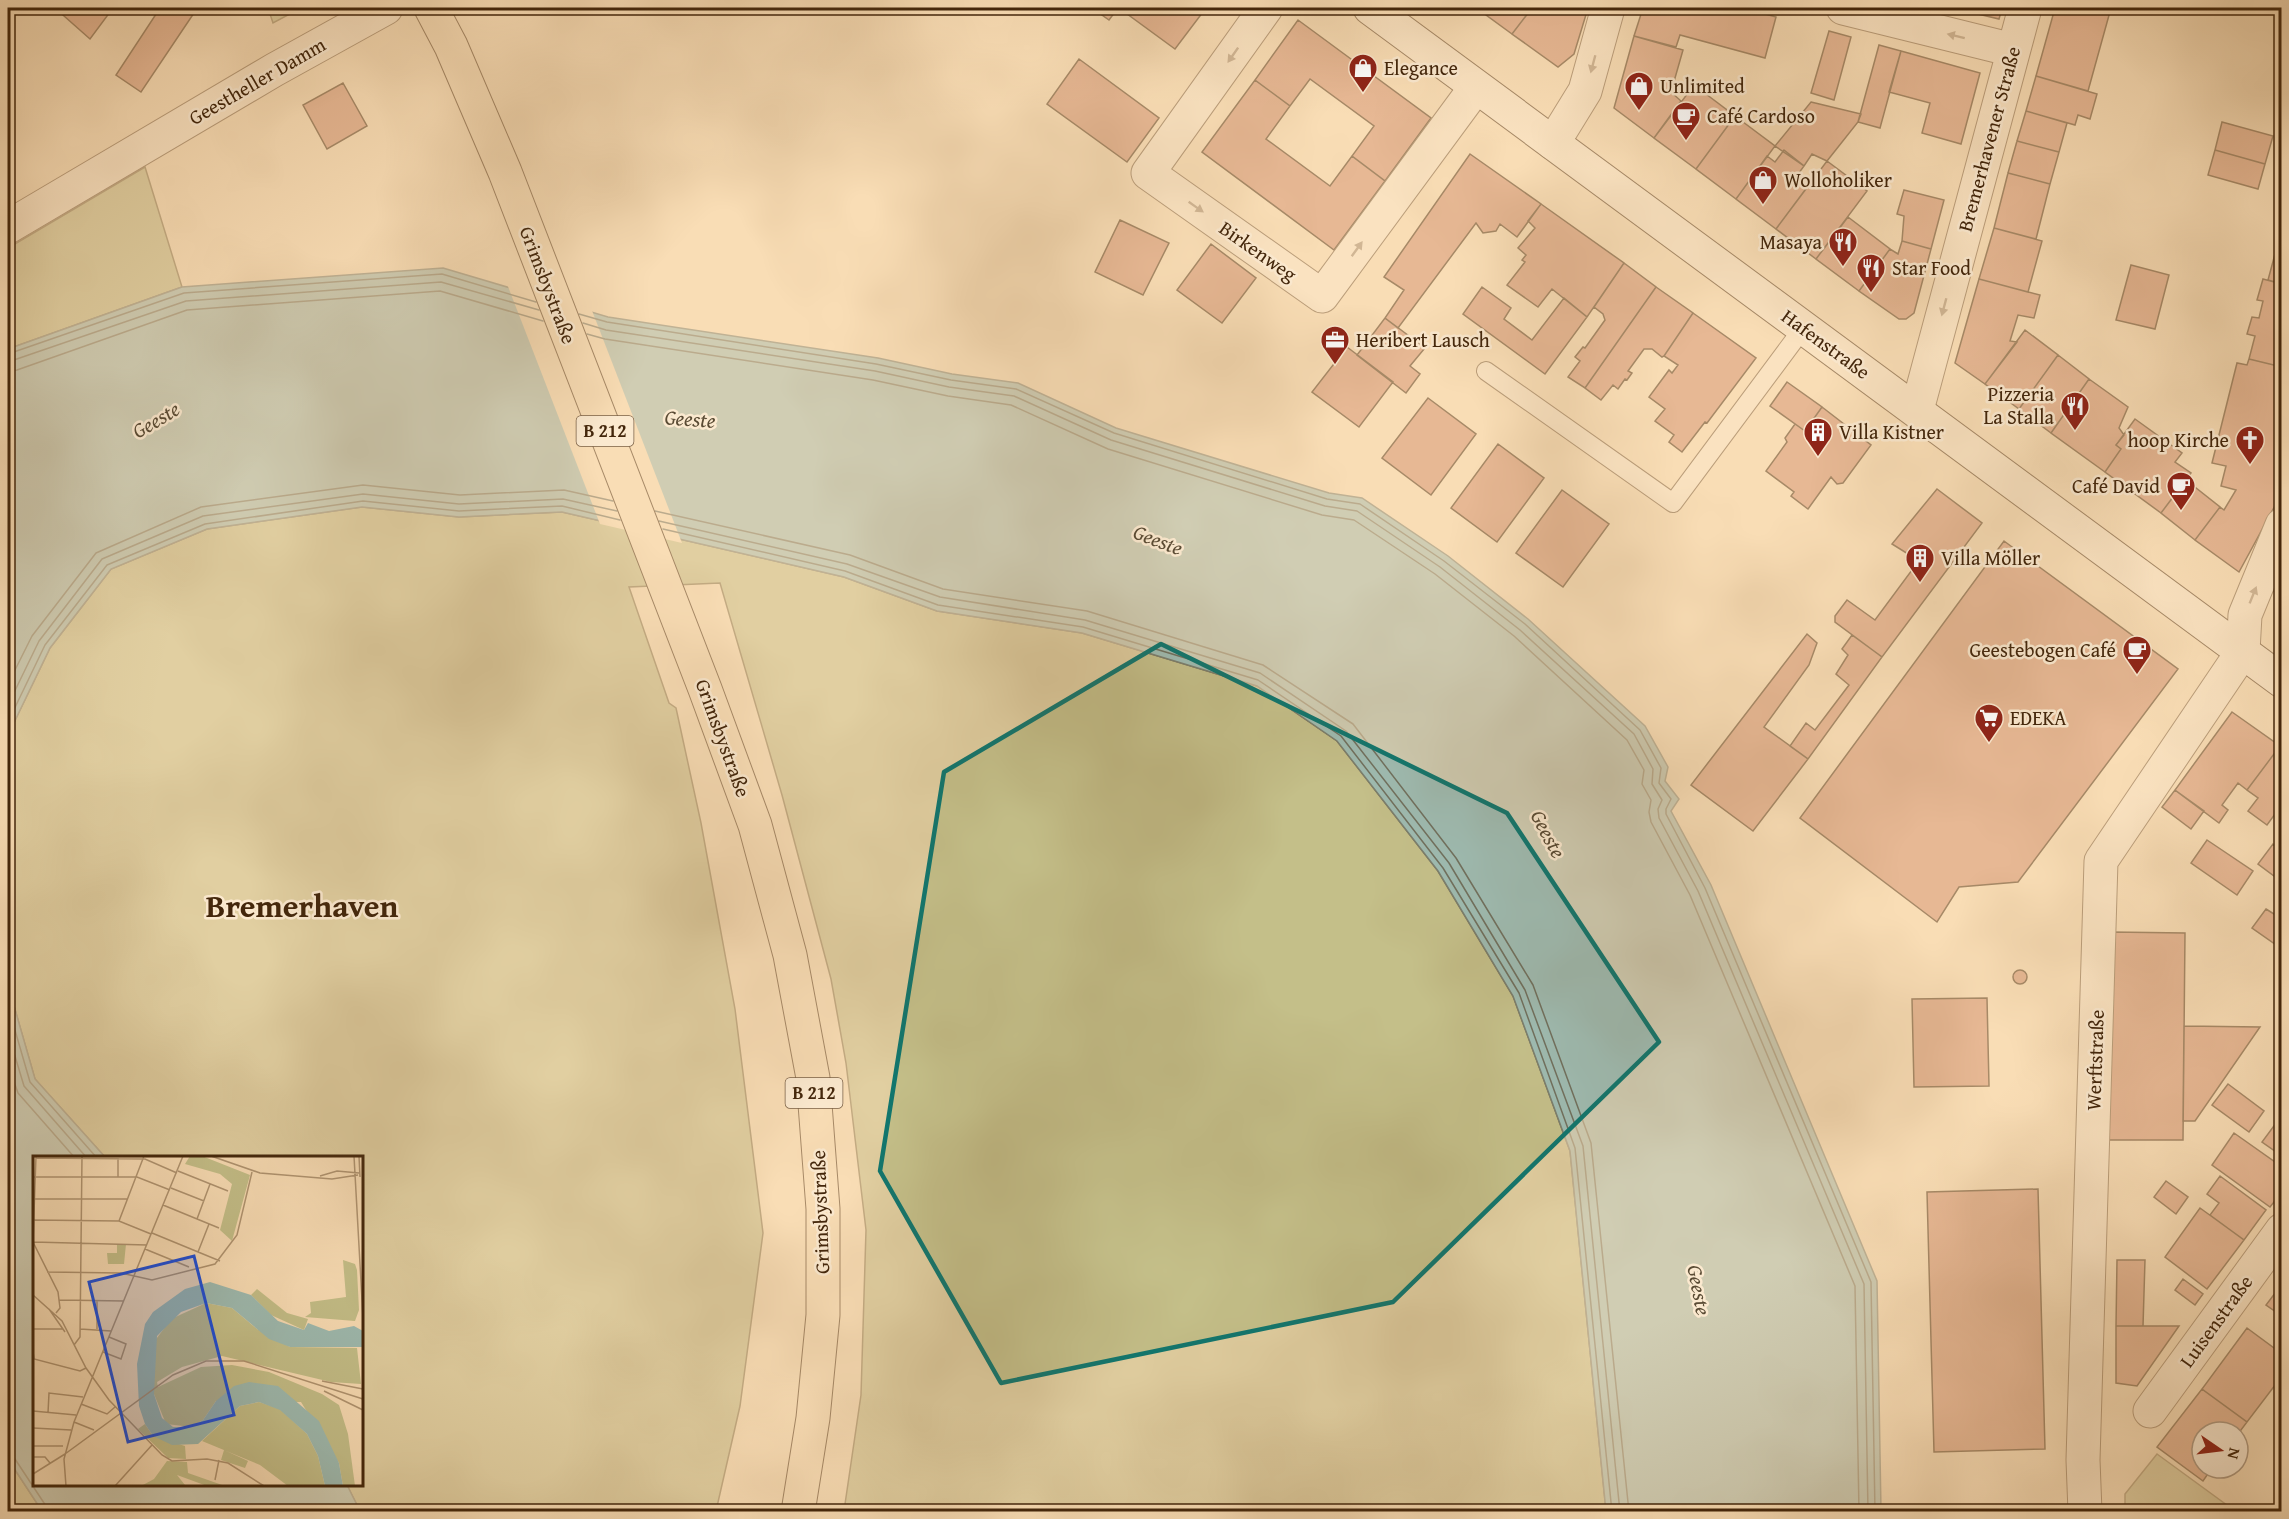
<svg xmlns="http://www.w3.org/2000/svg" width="2289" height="1519" font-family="'Gentium Book Plus',serif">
	<rect width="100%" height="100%" fill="#f9ddb5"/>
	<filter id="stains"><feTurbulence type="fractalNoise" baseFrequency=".00333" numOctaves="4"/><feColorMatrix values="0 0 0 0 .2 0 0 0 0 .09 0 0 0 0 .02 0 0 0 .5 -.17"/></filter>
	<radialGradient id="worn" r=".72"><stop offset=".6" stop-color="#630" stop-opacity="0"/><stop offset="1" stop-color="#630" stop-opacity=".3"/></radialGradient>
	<path fill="#c4bf89" stroke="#84724a" stroke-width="1.5" d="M268,8H301L273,23Z
		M145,167L182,287L8,349V248Z
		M362,507L459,517L562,512L844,577L937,611L1082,633L1257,686L1337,741L1438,871L1513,996L1570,1151L1606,1511H844L861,1395L866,1230L846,1063L831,979L782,795L720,583L629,587L669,703L676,708L701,823L735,1009L763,1233L740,1406L716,1511H360L347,1485L362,1484V1158L105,1157L35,1079L8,985V735L50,648L111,569L207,529Z
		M2157,1454L2235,1511H2125V1494Z
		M8,1459L42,1511H8Z"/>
	<path fill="#9ebbb1" stroke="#7a7f6f" stroke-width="1.5" d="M443,268L608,317L878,358L952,374L1018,383L1116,428L1329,493L1362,498L1448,556L1528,619L1645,726L1668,767L1665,781L1679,799L1671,811L1711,885L1877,1281L1881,1511H1606L1570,1151L1513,996L1438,871L1337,741L1257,686L1082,633L937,611L844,577L562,512L459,517L362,507L207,529L111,569L50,648L8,735V349L182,287Z
		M8,985L35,1079L105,1157L34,1158V1484L347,1485L360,1511H42L8,1459Z"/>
	<path fill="#f9ddb5" d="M507,284L591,308L682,543L600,524Z"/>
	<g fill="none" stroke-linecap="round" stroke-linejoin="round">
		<path stroke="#70705e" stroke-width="1.5" d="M579,314L607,322L876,364L951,380L1016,389L1114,433L1327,499L1360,504L1444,561L1525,624L1640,730L1661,768L1659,783L1671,799L1666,809V814L1705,888L1871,1282L1875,1512
			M583,323L606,330L875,371L949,387L1014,396L1111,440L1325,506L1357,511L1440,567L1520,630L1634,734L1653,769L1652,784L1662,800L1658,809L1659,818L1698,891L1864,1284L1868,1512
			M587,334L605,339L873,380L948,396L1011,405L1108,449L1322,515L1354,520L1435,574L1514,636L1627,740L1644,770L1642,784L1651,800L1649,812L1651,822L1690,895L1855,1286L1859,1512
			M8,354L184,293L442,274L536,302
			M8,362L186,301L441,282L539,310
			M8,371L17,370L187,310L440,291L543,321
			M655,511L850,555L943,589L1087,611L1263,665L1353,724L1456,858L1533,985L1591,1143L1629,1512
			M659,521L847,564L940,597L1085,620L1260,673L1346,731L1449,863L1525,990L1583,1146L1620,1512
			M663,529L845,571L938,605L1083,627L1258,680L1341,736L1443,868L1519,993L1575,1148L1612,1512
			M8,684L32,636L96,553L201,507L363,485L460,495L564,490L613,501
			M8,705L39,641L102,559L203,516L363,494L459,504L563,499L617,511
			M8,722L45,645L107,565L205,524L363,501L459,511L562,506L620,520
			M8,1006L30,1082L97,1158
			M8,1033L24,1086L87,1158
			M8,1065L18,1093L75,1158
			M8,1456L15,1459L46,1506L47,1512"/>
	</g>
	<path fill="#d18c6d" stroke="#43260b" stroke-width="1.5" d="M55,8H113L90,39Z
		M160,8H192L196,10L141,92L116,75Z
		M695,8H716L697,14Z
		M1092,8H1118L1109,20Z
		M1119,8H1206L1175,49Z
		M1485,8H1532L1512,34L1482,12Z
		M1532,8H1588L1574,54L1558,67L1512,34Z
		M1643,8H1743L1776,17L1765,58L1680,35L1676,47L1634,36Z
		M1953,8H2002L1999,19Z
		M2055,8H2111L2088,91L2036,76Z
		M1298,20L1431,118L1385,181L1352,156L1374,126L1310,79L1290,106L1255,80Z
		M1829,31L1851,37L1834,100L1811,93Z
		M1634,36L1683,50L1671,92L1681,101L1654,138L1614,108Z
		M1879,45L1901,51L1880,128L1858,122Z
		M1901,51L1980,73L1961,144L1922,133L1930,103L1889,92Z
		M1079,59L1159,118L1127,162L1047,104Z
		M2036,76L2097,94L2090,119L2078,115L2075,125L2026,111Z
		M1255,80L1290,106L1266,139L1330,186L1352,156L1385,181L1334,250L1202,152Z
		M343,83L367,126L327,149L303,105Z
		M1694,85L1735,116L1696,169L1654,138Z
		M1811,102L1861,114L1858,122L1827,161L1812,154L1804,166L1775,146Z
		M2026,111L2067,123L2059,152L2017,141Z
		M1735,116L1775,146L1736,199L1696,169Z
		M2222,122L2273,136L2265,164L2215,150Z
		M2017,141L2059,152L2050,184L2008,173Z
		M1784,150L1804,166L1796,177L1808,186L1776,229L1736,199L1767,156L1775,162Z
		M2215,150L2265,164L2258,189L2208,175Z
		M1470,154L1541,204L1517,237L1500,224L1496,231L1483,233L1476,223L1398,328L1385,318L1404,290L1384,277Z
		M1827,161L1867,191L1816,259L1776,229Z
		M2008,173L2050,184L2036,239L1994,228Z
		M1904,190L1944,200L1931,249L1902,241L1904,216L1897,214Z
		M1541,204L1624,263L1587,317L1552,289L1538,307L1507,285L1525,262L1522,260L1526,255L1518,248L1535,228L1528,221Z
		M1848,217L1890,249L1859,291L1816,259Z
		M1120,220L1169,243L1143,295L1095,272Z
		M1994,228L2042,241L2028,292L1979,279Z
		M2282,228V284L2268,280Z
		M1902,241L1931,249L1914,313L1906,319H1899L1859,291L1890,249L1898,254Z
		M1211,244L1256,278L1222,323L1177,290Z
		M1624,263L1656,287L1585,388L1568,377L1580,361L1575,357L1583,347L1585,348L1605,320L1603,314L1594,307Z
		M2131,265L2169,275L2155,329L2116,320Z
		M1979,279L2040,295L2034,318L2018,315L2010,341L2017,342L1985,384L1955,363Z
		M2263,279L2282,284V367L2249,359L2255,336L2247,334L2252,317L2259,318L2263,301L2257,300Z
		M1482,287L1511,308L1504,319L1532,340L1564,298L1587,317L1545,374L1463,314Z
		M1656,287L1693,313L1664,356L1662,357L1652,349H1644L1628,371L1632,373L1627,380L1625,379L1618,389L1613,385L1601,400L1585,388Z
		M1693,313L1756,358L1707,423L1705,422L1682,452L1669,442L1674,435L1655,421L1665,409L1649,397L1669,370L1672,373L1678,365L1664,356Z
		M1385,318L1425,348L1410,366L1420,374L1406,393L1357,355Z
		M2025,330L2058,355L2019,409L1985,384Z
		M1347,347L1393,382L1359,427L1312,392Z
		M2058,355L2089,379L2051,433L2019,409Z
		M2249,359L2282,367V481L2277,502L2239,572L2195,540L2220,507L2224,510L2236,490L2221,486L2226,466L2212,463L2237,363L2247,365Z
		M2089,379L2128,407L2119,428L2124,435L2116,445L2121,449L2105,472L2051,433Z
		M1787,382L1822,407L1805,431L1770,406Z
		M1428,398L1476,434L1431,495L1382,458Z
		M1822,407L1871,445L1843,483L1837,484L1831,477L1808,509L1791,496L1794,492L1766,471L1787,442L1785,438L1795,424L1805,431Z
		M2135,419L2182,453L2175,462L2191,473L2161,513L2105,472L2121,449L2116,445Z
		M1498,444L1544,478L1497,542L1451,508Z
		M2186,480L2220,507L2195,540L2161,513Z
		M1937,489L1982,523L1882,657L1835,622V616L1847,600L1875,620L1915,566L1909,562L1913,557L1892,544Z
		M1562,490L1609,524L1563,587L1516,553Z
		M2004,541L2178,669L2018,882L1959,887L1937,922L1800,818Z
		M2282,572V598L2271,589Z
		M1807,634L1817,643L1809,665L1764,727L1808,759L1753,831L1691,785Z
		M1852,635L1882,657L1808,759L1790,746L1806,723L1815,730L1849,685L1836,674L1848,655L1842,649Z
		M2232,712L2280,746L2247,790L2238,783L2222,805L2228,810L2219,823L2175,790Z
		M2280,746L2282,748V819L2275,814L2267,825L2248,811L2258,798L2247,790Z
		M2175,790L2204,811L2191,829L2162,807Z
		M2207,840L2253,871L2237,895L2191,863Z
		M2273,844L2282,851V882L2258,864Z
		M2266,909L2282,919V949L2252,928Z
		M2111,932L2185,933L2183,1140H2109Z
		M2013 977a7 7 0 1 1 14 0a7 7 0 1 1-14 0Z
		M1987,998L1989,1086L1914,1087L1912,999Z
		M2184,1026L2260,1027L2195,1121H2183Z
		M2228,1084L2264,1111L2249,1132L2212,1105Z
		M2282,1115V1156L2262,1142Z
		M2234,1133L2282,1167V1192L2270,1207L2212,1165Z
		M2220,1176L2266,1210L2244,1240L2210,1215L2219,1203L2207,1194Z
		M2166,1181L2188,1197L2176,1214L2154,1197Z
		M2038,1189L2045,1449L1934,1452L1927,1192Z
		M2200,1208L2244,1240L2207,1289L2165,1257Z
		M2117,1260H2145L2143,1326H2116Z
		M2183,1279L2203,1294L2195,1305L2175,1290Z
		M2282,1284V1316L2266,1305Z
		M2116,1326H2179L2137,1386L2116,1383Z
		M2247,1328L2282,1354V1376L2247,1422L2202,1389Z
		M2202,1389L2247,1422L2238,1434V1432H2202V1468H2212L2203,1481L2157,1447Z"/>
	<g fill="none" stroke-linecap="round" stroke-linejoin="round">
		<g stroke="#705436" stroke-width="20">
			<path id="lane" d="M1486,371L1673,503L1804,327"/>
		</g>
		<g stroke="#705436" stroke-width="35">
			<path id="street" d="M1266,8L1148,173L1322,296L1476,87
				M1843,8L2013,50
				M1553,143L1585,91L1608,8
				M8,227L274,70L386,8
				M1917,410L2025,8
				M2150,1411L2282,1230
				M2085,1512L2083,1460L2101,861L2243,651L2245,615L2282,525"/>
		</g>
		<g stroke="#43260b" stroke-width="35">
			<path id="secondary" d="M1370,8L2282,681"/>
		</g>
		<g stroke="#43260b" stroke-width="35">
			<path id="highway" d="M431,8L451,46L505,172L705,689L755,825L790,955L813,1078L823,1209V1315L813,1418L798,1512"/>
		</g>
		<use href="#lane" stroke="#fbe9cf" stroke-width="18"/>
		<use href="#street" stroke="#fbe9cf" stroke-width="33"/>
		<use href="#secondary" stroke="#fbe9cf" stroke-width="33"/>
		<use href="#highway" stroke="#f9ddb5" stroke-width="33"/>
	</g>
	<defs><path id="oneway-solid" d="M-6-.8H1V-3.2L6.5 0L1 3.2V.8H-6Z" transform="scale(1.5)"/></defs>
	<g fill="#9f886d">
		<use href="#oneway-solid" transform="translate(1956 36) rotate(-166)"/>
		<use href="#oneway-solid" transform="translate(1233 55) rotate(125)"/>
		<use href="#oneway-solid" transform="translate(1593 64) rotate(105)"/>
		<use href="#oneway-solid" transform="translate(1196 207) rotate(35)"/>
		<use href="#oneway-solid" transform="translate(1357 249) rotate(-54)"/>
		<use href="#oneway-solid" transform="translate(1944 307) rotate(105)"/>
		<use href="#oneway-solid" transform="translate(2253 595) rotate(-68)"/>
	</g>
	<path d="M0 0H2289V1519H0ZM1161,644L1507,813L1659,1042L1393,1302L1001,1383L880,1171L944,772Z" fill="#f9ddb5" fill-opacity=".55" fill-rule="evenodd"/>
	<path fill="none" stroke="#0f766e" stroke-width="4.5" stroke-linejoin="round" d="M1161,644L1507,813L1659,1042L1393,1302L1001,1383L880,1171L944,772Z"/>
	<defs>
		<g id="shop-pin" transform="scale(1.5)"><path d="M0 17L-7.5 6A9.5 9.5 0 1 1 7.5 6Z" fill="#8f2418" stroke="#fbe9cf"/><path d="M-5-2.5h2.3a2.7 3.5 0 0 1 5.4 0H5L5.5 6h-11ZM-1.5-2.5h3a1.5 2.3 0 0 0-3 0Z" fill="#fff"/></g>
		<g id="cafe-pin" transform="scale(1.5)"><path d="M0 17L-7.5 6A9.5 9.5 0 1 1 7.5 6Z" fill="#8f2418" stroke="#fbe9cf"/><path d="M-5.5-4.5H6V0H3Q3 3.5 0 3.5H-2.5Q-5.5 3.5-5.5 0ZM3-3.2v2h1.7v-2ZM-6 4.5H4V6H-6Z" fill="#fff"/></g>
		<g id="restaurant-pin" transform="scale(1.5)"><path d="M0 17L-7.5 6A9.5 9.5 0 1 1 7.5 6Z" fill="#8f2418" stroke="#fbe9cf"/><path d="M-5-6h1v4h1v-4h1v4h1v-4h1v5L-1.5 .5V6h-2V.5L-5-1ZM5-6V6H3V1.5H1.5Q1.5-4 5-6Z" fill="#fff"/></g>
		<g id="office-pin" transform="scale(1.5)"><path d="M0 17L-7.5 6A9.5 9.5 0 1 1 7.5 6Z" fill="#8f2418" stroke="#fbe9cf"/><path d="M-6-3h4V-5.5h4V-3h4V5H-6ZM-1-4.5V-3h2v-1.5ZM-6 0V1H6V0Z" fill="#fff"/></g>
		<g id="building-pin" transform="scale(1.5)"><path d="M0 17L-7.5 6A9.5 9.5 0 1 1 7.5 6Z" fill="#8f2418" stroke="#fbe9cf"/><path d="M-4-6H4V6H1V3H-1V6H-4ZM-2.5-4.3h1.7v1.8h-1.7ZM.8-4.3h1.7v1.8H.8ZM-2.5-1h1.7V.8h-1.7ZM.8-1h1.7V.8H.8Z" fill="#fff"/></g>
		<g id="church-pin" transform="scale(1.5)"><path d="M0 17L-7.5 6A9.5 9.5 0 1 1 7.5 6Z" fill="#8f2418" stroke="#fbe9cf"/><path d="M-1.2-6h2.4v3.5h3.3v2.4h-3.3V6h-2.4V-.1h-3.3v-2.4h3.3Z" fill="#fff"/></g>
		<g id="supermarket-pin" transform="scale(1.5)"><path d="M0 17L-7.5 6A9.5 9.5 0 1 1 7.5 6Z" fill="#8f2418" stroke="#fbe9cf"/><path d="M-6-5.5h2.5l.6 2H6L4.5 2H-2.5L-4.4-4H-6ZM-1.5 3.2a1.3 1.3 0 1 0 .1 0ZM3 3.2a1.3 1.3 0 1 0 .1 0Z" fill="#fff"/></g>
	</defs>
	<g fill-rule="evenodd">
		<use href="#shop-pin" x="1363" y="68"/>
		<use href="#shop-pin" x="1639" y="86"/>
		<use href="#cafe-pin" x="1686" y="116"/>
		<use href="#shop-pin" x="1763" y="180"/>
		<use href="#restaurant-pin" x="1843" y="242"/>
		<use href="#restaurant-pin" x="1871" y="268"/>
		<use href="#office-pin" x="1335" y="340"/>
		<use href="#restaurant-pin" x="2075" y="406"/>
		<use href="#building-pin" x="1818" y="432"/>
		<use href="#church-pin" x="2250" y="440"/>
		<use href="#cafe-pin" x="2181" y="486"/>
		<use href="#building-pin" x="1920" y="558"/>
		<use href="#cafe-pin" x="2137" y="650"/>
		<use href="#supermarket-pin" x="1989" y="718"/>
	</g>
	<g text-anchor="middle" stroke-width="5" stroke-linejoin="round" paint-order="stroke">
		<g fill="#fbe9cf" stroke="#7a6046" stroke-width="1.5">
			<rect x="576.5" y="416" width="57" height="30" rx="4.5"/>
			<rect x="785.5" y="1078" width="57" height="30" rx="4.5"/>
		</g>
		<g font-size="18" font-weight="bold" fill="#43260b">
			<text x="605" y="437">B 212</text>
			<text x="814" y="1099">B 212</text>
		</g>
		<g font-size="20" fill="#43260b" stroke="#fbe9cf" text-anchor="start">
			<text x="1384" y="75">Elegance</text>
			<text x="1660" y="93">Unlimited</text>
			<text x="1707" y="123">Café Cardoso</text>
			<text x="1784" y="187">Wolloholiker</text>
			<text x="1822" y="249" text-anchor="end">Masaya</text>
			<text x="1892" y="275">Star Food</text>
			<text x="1356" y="347">Heribert Lausch</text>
			<text x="2054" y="401" text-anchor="end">Pizzeria<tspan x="2054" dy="23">La Stalla</tspan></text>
			<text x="1839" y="439">Villa Kistner</text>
			<text x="2229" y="447" text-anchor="end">hoop Kirche</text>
			<text x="2160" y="493" text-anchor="end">Café David</text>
			<text x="1941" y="565">Villa Möller</text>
			<text x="2116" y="657" text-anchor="end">Geestebogen Café</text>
			<text x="2010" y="725">EDEKA</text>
		</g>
		<g font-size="20" fill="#43260b" stroke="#fbe9cf">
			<text transform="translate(257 81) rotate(-30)" y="7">Geestheller Damm</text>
			<text transform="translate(1989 139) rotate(-75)" y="7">Bremerhavener Straße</text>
			<text transform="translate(1258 251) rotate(35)" y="7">Birkenweg</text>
			<text transform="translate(548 285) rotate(69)" y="7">Grimsbystraße</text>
			<text transform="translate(1826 344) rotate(36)" y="7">Hafenstraße</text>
			<text transform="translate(723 738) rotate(70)" y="7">Grimsbystraße</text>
			<text transform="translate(2095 1060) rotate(-88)" y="7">Werftstraße</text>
			<text transform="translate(820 1212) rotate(-92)" y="7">Grimsbystraße</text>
			<text transform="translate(2216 1321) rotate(-54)" y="7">Luisenstraße</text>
		</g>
		<g font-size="21" font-style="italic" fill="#5a4b34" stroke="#fbe9cf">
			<text transform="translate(690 419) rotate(4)" y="7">Geeste</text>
			<text transform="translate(156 420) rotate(-31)" y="7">Geeste</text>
			<text transform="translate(1158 540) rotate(21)" y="7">Geeste</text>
			<text transform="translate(1548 834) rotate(62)" y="7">Geeste</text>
			<text transform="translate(1699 1290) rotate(79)" y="7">Geeste</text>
		</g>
		<g font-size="32" font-weight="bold" fill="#43260b" stroke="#fbe9cf">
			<text x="302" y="917">Bremerhaven</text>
		</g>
	</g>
	<g transform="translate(33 1156)">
		<rect width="330" height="330" fill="#f9ddb5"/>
		<path d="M157,0H169L217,19L199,85L187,74L199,28L187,18L152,8ZM84,88H93L91,108H75L74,97H84ZM310,104L322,108L324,114L326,154L322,165L272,161L278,157L277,146L313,141ZM224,133L254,157L275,163L271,174L238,159L218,139ZM173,147L199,152L224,173L257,191L324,192L328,228L298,226L189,200L149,211L124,226L125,231L168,211L199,209L236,216L289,238L306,249L315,278L322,330H310L306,307L268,246L183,245L170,264L159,271L133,268L121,238V186L138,163ZM226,246L247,253L274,278L285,300L292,330H255L227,309L169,285L207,250ZM112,268L120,280L152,290L153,303L135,302L105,273ZM191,294L215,305L212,312L188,304ZM134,305L154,306L155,317L192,330H174L144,319L152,329L108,330L121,323Z" fill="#c4bf89"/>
		<path d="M177,126L218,139L245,165L271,174L275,167L296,175L321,170L330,175V191H257L236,183L199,152L173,147L148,156L124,180L121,238L129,262L140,271H159L170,264L183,245L201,230L216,226L245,230L286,265L306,307L310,330H292L285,300L274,278L247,254L226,246L207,250L165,288L139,289L120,280L112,268L106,250L104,208L112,168L120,156L152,133Z" fill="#9ebbb1"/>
		<path fill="none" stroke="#b09471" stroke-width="1.5" d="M3,0L0,86L25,136L27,152L23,157M178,0L227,17L299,23L325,19M321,0L330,162M326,0L327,21M3,2L112,3L144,17M85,2V21M145,15L195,35M287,20L304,15L326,17M1,21H104L137,34M138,32L171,45M2,43H95M130,49L186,72M164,63L177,28M0,64L86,65L118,78M86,65L111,0M119,77L187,105M0,86L114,89M112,93L156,111M165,96L176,68M14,116L88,117L119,124L182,108L204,79L219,16M0,139L29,165L53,212L76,244L129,299L139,305L174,303L195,307L231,330M26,144L91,145M16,153L32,176M0,173H30M47,173L78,175M64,173V145M41,189L47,181L49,0M0,195L1,203L47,215L53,212M70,196L88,203L93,188L76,181M289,225L330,233M291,235L330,254M48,248L74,258L82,251M0,255L43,259M15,257L16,237L50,241M41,266L61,274M0,272L38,274M0,290H30M32,298L140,219L173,205H211L330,243M0,301H12L17,307M0,318L32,298M182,324L186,304M33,330L31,303L41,266L150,0M82,330L119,289"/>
		<path fill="#1d4ed8" fill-opacity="0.15" stroke="#1d4ed8" stroke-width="3" d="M161,100L201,259L95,286L56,126Z"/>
		<rect width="330" height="330" fill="none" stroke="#43260b" stroke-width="3"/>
	</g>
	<rect width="2289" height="1519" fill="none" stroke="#f9ddb5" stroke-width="30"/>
	<rect x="9" y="9" width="2271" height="1501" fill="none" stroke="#43260b" stroke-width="3"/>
	<rect x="15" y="15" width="2259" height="1489" fill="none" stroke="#43260b" stroke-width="1.5"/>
	<g transform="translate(2220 1450) rotate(104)"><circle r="28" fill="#fbe9cf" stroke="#b19b81" stroke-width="1.5"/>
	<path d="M0-4.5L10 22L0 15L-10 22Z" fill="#8f2418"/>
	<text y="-9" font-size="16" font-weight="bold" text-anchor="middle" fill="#43260b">N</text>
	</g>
	<rect width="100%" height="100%" filter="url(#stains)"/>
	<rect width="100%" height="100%" fill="url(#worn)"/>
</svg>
